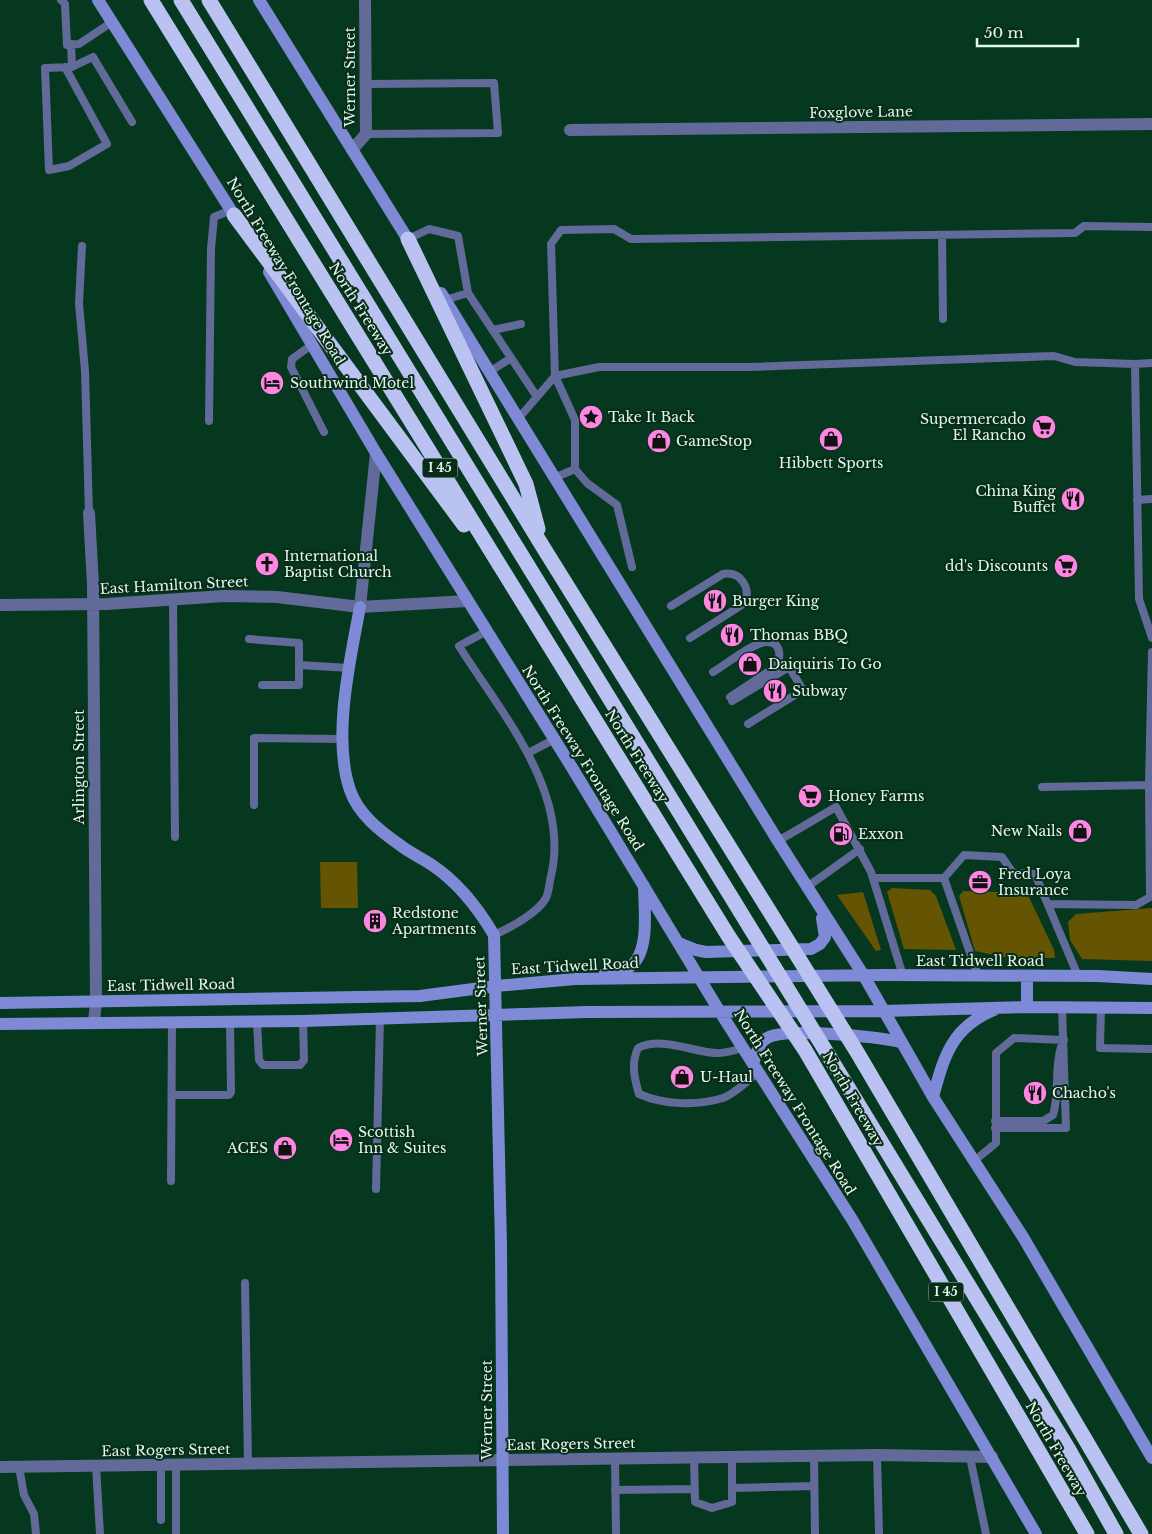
<svg xmlns="http://www.w3.org/2000/svg" width="1152" height="1534" font-family="'Libre Baskerville',serif">
	<rect width="100%" height="100%" fill="#063820"/>
	<path fill="#655503" d="M320,862H357L358,908H321Z
		M892,888L930,890L936,896L956,950L904,949L887,892Z
		M963,891L1027,893L1054,950L1055,958L1004,957L975,951L959,896Z
		M863,892L881,950L876,951L837,895Z
		M1152,908V961L1082,959L1070,940L1068,922L1076,914Z"/>
	<g fill="none" stroke-linecap="round" stroke-linejoin="round">
		<path stroke="#626a99" stroke-width="8" d="M61,0L65,4L67,45L79,44L112,22
			M65,67L107,144L69,166L49,170L45,68L72,67L71,44
			M72,67L93,57L132,122
			M366,134L498,133L494,83L366,84
			M942,236L943,319
			M408,239L429,229L458,236L468,293L445,300
			M82,246L79,303L85,371L89,513
			M468,293L537,397
			M493,330L521,324
			M313,344L292,359L291,367L324,432
			M1152,363L1135,364L1139,599L1152,638
			M489,372L511,358
			M518,419L555,376L599,367H750L1054,356L1075,362L1135,364
			M209,421L211,249L214,217L231,210
			M554,478L575,469
			M1137,500L1152,499
			M632,567L617,505L587,483L575,469V420L555,376L551,244L561,230L614,229L631,239L1075,233L1084,226L1152,227
			M173,599L175,837
			M671,606L723,574C740,571 751,587 745,603L690,638
			M487,631L459,646C501,713 571,792 551,876C549,883 549,892 546,898C538,913 508,929 494,935
			M249,639L299,643V665L350,668
			M713,672C725,665 752,643 766,642C782,641 782,659 774,668L730,697
			M262,685H299V665
			M732,701L789,667L803,690L748,724
			M528,753L555,739
			M1042,787L1152,785
			M254,805V738L342,739
			M778,841L836,807L871,872L903,976
			M873,878H944L964,855L1002,857L1013,873L1035,874L1078,976
			M944,878L978,976
			M807,887L860,849
			M1150,896L1149,785L1152,652
			M1048,904L1136,905L1152,896
			M1101,1007L1100,1048L1152,1049
			M257,1022L259,1060L263,1065H300L304,1060L303,1021
			M743,1048C735,1050 724,1054 716,1053C692,1052 661,1036 638,1048C631,1064 634,1077 639,1094C664,1105 697,1106 723,1098C735,1094 748,1080 758,1073
			M172,1095H229L231,1092L230,1022
			M995,1121H1043L1053,1115C1060,1093 1054,1069 1061,1047
			M995,1128H1066L1062,1007
			M974,1161L996,1143V1053L1014,1038L1064,1040
			M171,1181L172,1022
			M376,1189L380,1018
			M245,1283L248,1464
			M877,1455L879,1534
			M814,1456L815,1534
			M694,1457L695,1502L712,1508L732,1502V1457
			M970,1457L986,1534
			M615,1458L616,1534
			M176,1465V1534
			M96,1466L100,1534
			M19,1467L24,1495L34,1514L36,1534
			M732,1488L814,1486
			M615,1490L694,1489
			M161,1520V1465"/>
		<path stroke="#626a99" stroke-width="12" d="M570,130L1152,124
			M352,150L366,134L365,0
			M89,513L93,585L96,1001L94,1022
			M0,605L107,604L224,596L277,597L360,607L468,601
			M360,607L376,453
			M0,1467L877,1455L992,1457"/>
		<path stroke="#7f8ad6" stroke-width="12" d="M98,0L239,223
			M259,0L412,246
			M269,272L376,453L571,766L720,1012L853,1221L1036,1534
			M441,293L778,841L864,976L933,1097L1023,1237L1152,1458
			M360,607C350,660 332,738 350,790C358,814 380,831 400,845C410,853 422,858 432,865C459,883 478,908 494,935L501,1246L503,1534
			M679,943L696,950L706,952L811,949L820,944L825,937L822,918
			M605,973C612,971 622,971 628,968C651,955 644,908 644,886
			M1027,976V1007
			M0,1003L420,996L496,986L575,979L884,975L1098,976L1152,979
			M0,1024L303,1021L587,1012L883,1011L1027,1007L1152,1008
			M753,1064C756,1055 758,1043 767,1038C785,1027 878,1037 900,1042
			M933,1097C944,1056 952,1027 994,1010"/>
		<path stroke="#bac2f1" stroke-width="15" d="M151,0L729,937L805,1050L1087,1534
			M181,0L827,1053L1069,1450L1116,1534
			M209,0L543,547L857,1052L1141,1534
			M234,215L464,525
			M408,239L526,484L538,529"/>
	</g>
	<defs>
		<g id="hotel-disc" transform="scale(1.25)"><circle r="9.5" fill="#fd86e2" stroke="#082c19"/><path d="M-6-4.5h1.5V1H6V5H4.5V3h-9V5H-6ZM-4 0a1.8 1.8 0 1 1 3.6 0ZM.5 0V-2.5h3Q6-2.5 6 0Z" fill="#111"/></g>
		<g id="sight-disc" transform="scale(1.25)"><circle r="9.5" fill="#fd86e2" stroke="#082c19"/><path d="M0-6L1.8-2.2L6-1.7L2.9 1.2L3.7 5.4L0 3.3L-3.7 5.4L-2.9 1.2L-6-1.7L-1.8-2.2Z" fill="#111"/></g>
		<g id="supermarket-disc" transform="scale(1.25)"><circle r="9.5" fill="#fd86e2" stroke="#082c19"/><path d="M-6-5.5h2.5l.6 2H6L4.5 2H-2.5L-4.4-4H-6ZM-1.5 3.2a1.3 1.3 0 1 0 .1 0ZM3 3.2a1.3 1.3 0 1 0 .1 0Z" fill="#111"/></g>
		<g id="shop-disc" transform="scale(1.25)"><circle r="9.5" fill="#fd86e2" stroke="#082c19"/><path d="M-5-2.5h2.3a2.7 3.5 0 0 1 5.4 0H5L5.5 6h-11ZM-1.5-2.5h3a1.5 2.3 0 0 0-3 0Z" fill="#111"/></g>
		<g id="restaurant-disc" transform="scale(1.25)"><circle r="9.5" fill="#fd86e2" stroke="#082c19"/><path d="M-5-6h1v4h1v-4h1v4h1v-4h1v5L-1.5 .5V6h-2V.5L-5-1ZM5-6V6H3V1.5H1.5Q1.5-4 5-6Z" fill="#111"/></g>
		<g id="church-disc" transform="scale(1.25)"><circle r="9.5" fill="#fd86e2" stroke="#082c19"/><path d="M-1.2-6h2.4v3.5h3.3v2.4h-3.3V6h-2.4V-.1h-3.3v-2.4h3.3Z" fill="#111"/></g>
		<g id="fuel-disc" transform="scale(1.25)"><circle r="9.5" fill="#fd86e2" stroke="#082c19"/><path d="M-5.5-6h7V0h2V4h1.3V-2.5L3-4.5l.8-.8L6-3V5H2.5V1h-1V6h-7ZM-4.2-4.7v3.2H.2V-4.7Z" fill="#111"/></g>
		<g id="office-disc" transform="scale(1.25)"><circle r="9.5" fill="#fd86e2" stroke="#082c19"/><path d="M-6-3h4V-5.5h4V-3h4V5H-6ZM-1-4.5V-3h2v-1.5ZM-6 0V1H6V0Z" fill="#111"/></g>
		<g id="building-disc" transform="scale(1.25)"><circle r="9.5" fill="#fd86e2" stroke="#082c19"/><path d="M-4-6H4V6H1V3H-1V6H-4ZM-2.5-4.3h1.7v1.8h-1.7ZM.8-4.3h1.7v1.8H.8ZM-2.5-1h1.7V.8h-1.7ZM.8-1h1.7V.8H.8Z" fill="#111"/></g>
	</defs>
	<g fill-rule="evenodd">
		<use href="#hotel-disc" x="272" y="383"/>
		<use href="#sight-disc" x="591" y="417"/>
		<use href="#supermarket-disc" x="1044" y="427"/>
		<use href="#shop-disc" x="831" y="439"/>
		<use href="#shop-disc" x="659" y="441"/>
		<use href="#restaurant-disc" x="1073" y="499"/>
		<use href="#church-disc" x="267" y="564"/>
		<use href="#supermarket-disc" x="1066" y="566"/>
		<use href="#restaurant-disc" x="715" y="601"/>
		<use href="#restaurant-disc" x="732" y="635"/>
		<use href="#shop-disc" x="750" y="664"/>
		<use href="#restaurant-disc" x="775" y="691"/>
		<use href="#supermarket-disc" x="810" y="796"/>
		<use href="#shop-disc" x="1080" y="831"/>
		<use href="#fuel-disc" x="841" y="834"/>
		<use href="#office-disc" x="980" y="882"/>
		<use href="#building-disc" x="375" y="921"/>
		<use href="#shop-disc" x="682" y="1077"/>
		<use href="#restaurant-disc" x="1035" y="1093"/>
		<use href="#hotel-disc" x="341" y="1140"/>
		<use href="#shop-disc" x="285" y="1148"/>
	</g>
	<g text-anchor="middle" stroke-width="4" stroke-linejoin="round" paint-order="stroke">
		<g fill="#082c19" stroke="#9fbcab" stroke-width="1">
			<rect x="422.5" y="458.5" width="35" height="19" rx="4"/>
			<rect x="928.5" y="1282.5" width="35" height="19" rx="4"/>
		</g>
		<g font-size="12" font-weight="bold" fill="#e0f9e9">
			<text x="440" y="472">I 45</text>
			<text x="946" y="1296">I 45</text>
		</g>
		<g font-size="14" fill="#e0f9e9" stroke="#082c19">
			<text transform="translate(350 77) rotate(-90)" y="5">Werner Street</text>
			<text transform="translate(861 112) rotate(-1)" y="5">Foxglove Lane</text>
			<text transform="translate(286 271) rotate(59)" y="5">North Freeway Frontage Road</text>
			<text transform="translate(361 309) rotate(58)" y="5">North Freeway</text>
			<text transform="translate(174 585) rotate(-3)" y="5">East Hamilton Street</text>
			<text transform="translate(637 756) rotate(58)" y="5">North Freeway</text>
			<text transform="translate(583 758) rotate(58)" y="5">North Freeway Frontage Road</text>
			<text transform="translate(79 767) rotate(-90)" y="5">Arlington Street</text>
			<text x="980" y="966">East Tidwell Road</text>
			<text transform="translate(575 966) rotate(-3)" y="5">East Tidwell Road</text>
			<text transform="translate(171 985) rotate(-1)" y="5">East Tidwell Road</text>
			<text transform="translate(481 1006) rotate(-92)" y="5">Werner Street</text>
			<text transform="translate(853 1099) rotate(60)" y="5">North Freeway</text>
			<text transform="translate(795 1102) rotate(58)" y="5">North Freeway Frontage Road</text>
			<text transform="translate(487 1410) rotate(-90)" y="5">Werner Street</text>
			<text transform="translate(571 1444) rotate(-1)" y="5">East Rogers Street</text>
			<text transform="translate(1056 1449) rotate(60)" y="5">North Freeway</text>
			<text transform="translate(166 1450) rotate(-1)" y="5">East Rogers Street</text>
		</g>
		<g font-size="14" fill="#e0f9e9" stroke="#082c19" text-anchor="start">
			<text x="290" y="388">Southwind Motel</text>
			<text x="608" y="422">Take It Back</text>
			<text x="1026" y="424" text-anchor="end">Supermercado<tspan x="1026" dy="16">El Rancho</tspan></text>
			<text x="676" y="446">GameStop</text>
			<text x="831" y="468" text-anchor="middle">Hibbett Sports</text>
			<text x="1056" y="496" text-anchor="end">China King<tspan x="1056" dy="16">Buffet</tspan></text>
			<text x="284" y="561">International<tspan x="284" dy="16">Baptist Church</tspan></text>
			<text x="1048" y="571" text-anchor="end">dd's Discounts</text>
			<text x="732" y="606">Burger King</text>
			<text x="750" y="640">Thomas BBQ</text>
			<text x="768" y="669">Daiquiris To Go</text>
			<text x="792" y="696">Subway</text>
			<text x="828" y="801">Honey Farms</text>
			<text x="1062" y="836" text-anchor="end">New Nails</text>
			<text x="858" y="839">Exxon</text>
			<text x="998" y="879">Fred Loya<tspan x="998" dy="16">Insurance</tspan></text>
			<text x="392" y="918">Redstone<tspan x="392" dy="16">Apartments</tspan></text>
			<text x="700" y="1082">U-Haul</text>
			<text x="1052" y="1098">Chacho's</text>
			<text x="358" y="1137">Scottish<tspan x="358" dy="16">Inn &amp; Suites</tspan></text>
			<text x="268" y="1153" text-anchor="end">ACES</text>
		</g>
	</g>
	<path d="M977 38v8h101v-8" fill="none" stroke="#e0f9e9" stroke-width="2.5"/>
	<text x="984" y="38" font-size="15" fill="#e0f9e9" stroke="#082c19" stroke-width="4" paint-order="stroke">50 m</text>
</svg>
